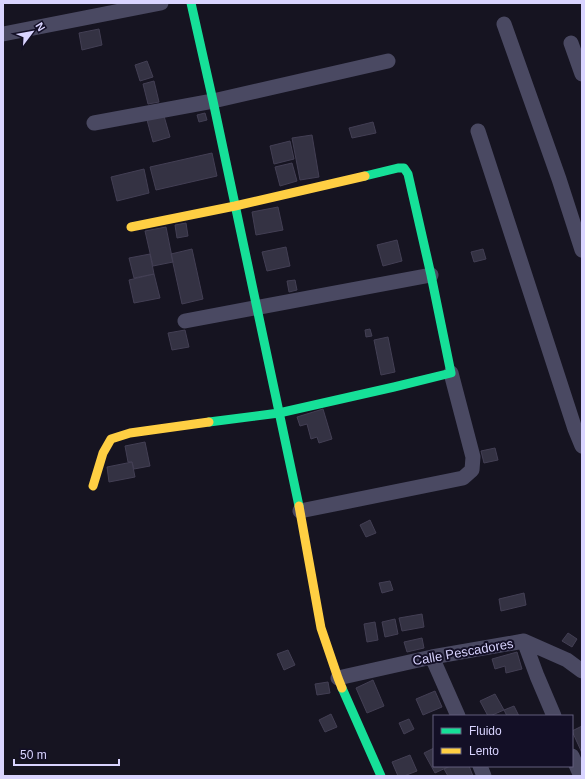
<svg xmlns="http://www.w3.org/2000/svg" width="585" height="779" font-family="Helvetica,sans-serif">
  <style>
    .building { fill: #343243; stroke: #433f54 }
    .lines { fill: none; stroke-linecap: round; stroke-linejoin: round }
    .street { stroke: #4a4962; stroke-width: 15 }
    .fast { stroke: #16e098; stroke-width: 9 }
    .slow { stroke: #ffcf43; stroke-width: 9 }
    .labels { text-anchor: middle; dominant-baseline: central; stroke-width: 4; stroke-linejoin: round; paint-order: stroke }
    .street-label { font-size: 13px; fill: #d9d4ff; stroke: #130f26 }
  </style>
  <rect width="100%" height="100%" fill="#161421"/>
  <path class="building" d="M99,29L102,45L82,50L79,33Z
    M147,61L153,77L140,81L135,65Z
    M154,81L159,102L148,104L143,84Z
    M205,113L207,120L199,122L197,115Z
    M164,116L170,137L153,142L147,120Z
    M373,122L376,133L352,138L349,128Z
    M312,135L319,177L300,180L292,138Z
    M290,141L294,159L274,164L270,146Z
    M212,153L217,176L156,190L150,167Z
    M292,163L297,181L280,186L275,167Z
    M144,169L149,193L117,201L111,177Z
    M278,207L283,230L256,235L252,212Z
    M186,223L188,236L177,238L175,225Z
    M166,227L173,262L153,266L145,231Z
    M397,240L402,261L383,266L377,245Z
    M286,247L290,266L267,271L262,252Z
    M192,249L203,299L182,304L171,254Z
    M483,249L486,259L474,262L471,252Z
    M150,254L154,274L134,278L129,258Z
    M154,274L160,298L134,303L129,280Z
    M295,280L297,290L289,292L287,281Z
    M370,329L372,336L366,337L365,330Z
    M185,330L189,347L172,350L168,333Z
    M388,337L395,372L381,375L374,340Z
    M323,409L332,439L319,443L317,437L311,439L307,424L300,426L297,417Z
    M145,442L150,466L134,469L132,462H128L125,446Z
    M495,448L498,460L484,463L481,451Z
    M132,462L135,477L109,482L107,467Z
    M370,520L376,533L366,537L360,525Z
    M390,581L393,590L382,593L379,583Z
    M524,593L526,605L501,611L499,599Z
    M422,614L424,627L402,631L399,618Z
    M395,619L398,634L385,637L382,622Z
    M375,622L378,640L367,642L364,624Z
    M568,633L577,639L572,647L562,641Z
    M422,638L424,648L407,652L404,642Z
    M288,650L295,665L284,670L277,654Z
    M517,652L522,669L506,673L505,666L495,669L492,659Z
    M373,680L384,706L367,713L356,688Z
    M328,682L330,693L317,695L315,684Z
    M435,691L442,707L423,715L416,699Z
    M495,694L504,710L490,716H488L480,701Z
    M514,706L519,716H507L504,710Z
    M331,714L337,727L325,732L319,720Z
    M409,719L414,729L404,734L399,723Z
    M582,726V753L572,731Z
    M434,748V766H450L435,773L424,753Z
    M410,755L417,771L404,776H398L392,762Z
    M450,766H469L473,776H448L444,769Z"/>
  <g class="lines">
    <path class="street" d="M504,24L559,179L582,250
      M3,34L161,3
      M571,43L582,74
      M94,123L213,101L388,61
      M478,131L575,429L582,446
      M185,321L431,275
      M300,511L463,478L472,470L473,457L451,373
      M524,641L537,676L554,716
      M432,657L458,716
      M338,678L432,657L524,641L567,660L582,671
      M572,756L581,776
      M480,766L484,776"/>
    <path class="fast" d="M191,3L213,101L299,506
      M209,422L279,413L394,387L451,373L431,275L408,174L404,168H398L365,176
      M342,688L381,776"/>
    <path class="slow" d="M131,227L235,206L365,176
      M93,486L103,453L111,439L130,433L209,422
      M299,506L321,628L338,678L342,688"/>
  </g>
  <g class="labels">
    <g class="street-label">
      <text transform="translate(463 652) rotate(-10)">Calle Pescadores</text>
    </g>
  </g>
  <rect width="585" height="779" fill="none" stroke="#d9d4ff" stroke-width="8"/>
  <rect x="433" y="715" width="140" height="52" fill="#130f26" stroke="#625e7d"/>
  <rect x="441" y="728" width="20" height="6" fill="#16e098" stroke="#625e7d"/>
  <text x="469" y="735" font-size="12" fill="#d9d4ff">Fluido</text>
  <rect x="441" y="748" width="20" height="6" fill="#ffcf43" stroke="#625e7d"/>
  <text x="469" y="755" font-size="12" fill="#d9d4ff">Lento</text>
  <g transform="translate(32 32) rotate(58)" stroke="#130f26" stroke-width="3" paint-order="stroke">
  <path d="M0-3L7 15L0 10L-7 15Z" fill="#d9d4ff"/>
  <text y="-6" font-size="11" font-weight="bold" text-anchor="middle" fill="#d9d4ff">N</text>
  </g>
  <path d="M14 759v6h105v-6" fill="none" stroke="#d9d4ff" stroke-width="2"/>
  <text x="20" y="759" font-size="12" fill="#d9d4ff" stroke="#130f26" stroke-width="3" paint-order="stroke">50 m</text>
</svg>
